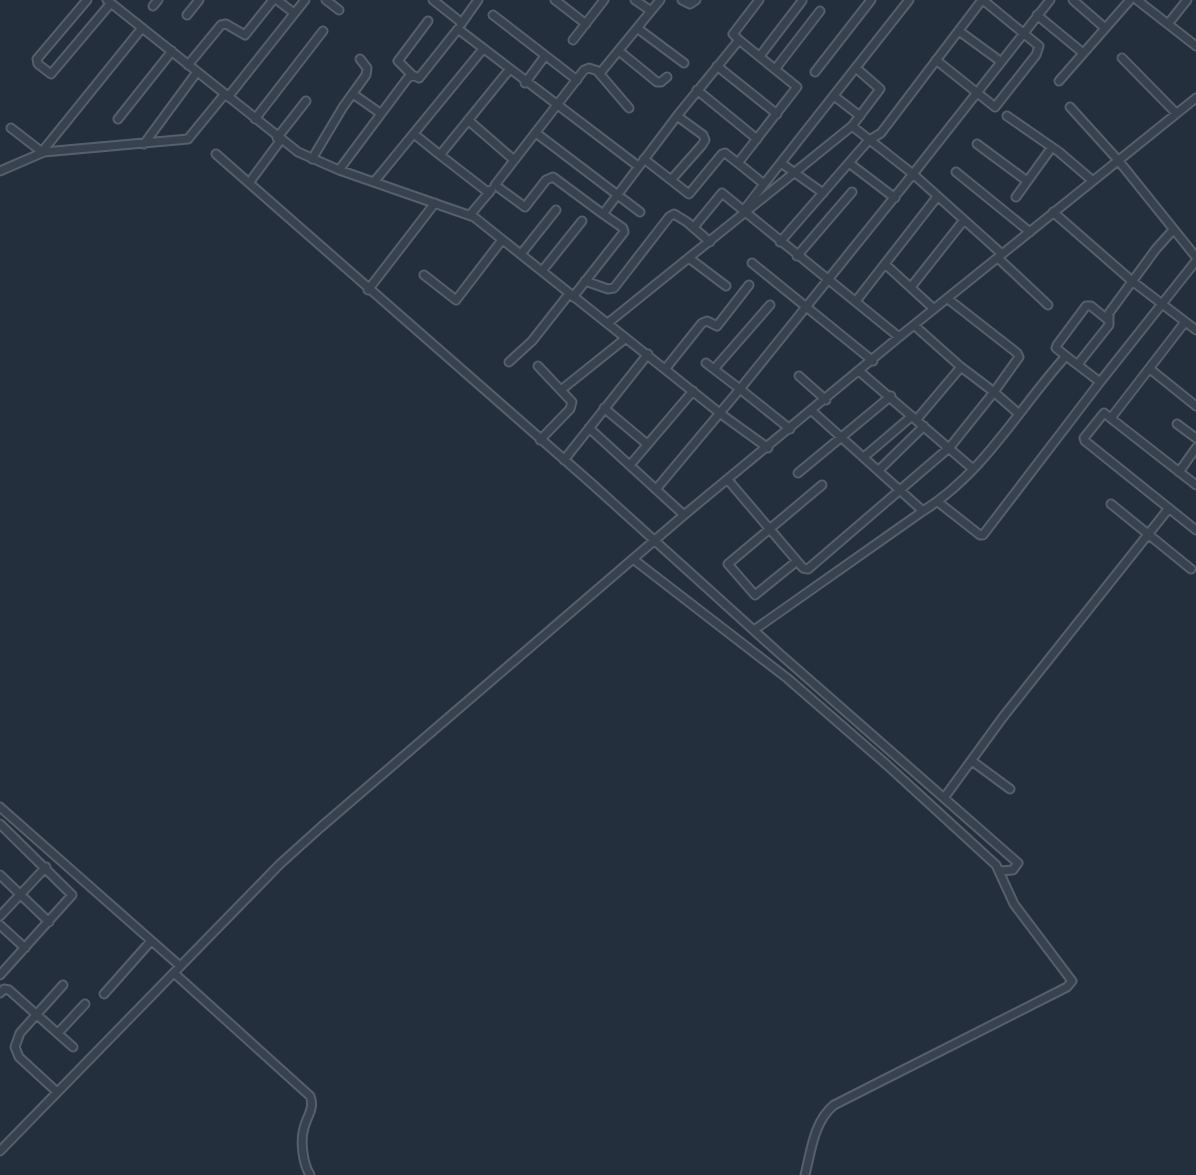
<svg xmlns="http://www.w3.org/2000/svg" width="1196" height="1175" font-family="'Asap Condensed',sans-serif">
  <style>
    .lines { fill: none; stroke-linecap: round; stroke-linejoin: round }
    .minor-casing { stroke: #565f6c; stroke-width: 11 }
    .minor { stroke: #38414e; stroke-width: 7 }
  </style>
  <rect width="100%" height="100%" fill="#242f3e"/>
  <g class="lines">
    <defs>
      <path id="minor" d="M87,0L37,59L38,64L51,74L111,3
        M107,0L298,152L339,170L474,217L721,414L768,448
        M277,0L294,13
        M326,0L339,10
        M433,0L462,23
        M555,0L586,24
        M635,0L651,11
        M682,0L690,4L696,0
        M1073,0L1105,28
        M1137,0L1196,46
        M153,6L158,0
        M187,15L199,0
        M493,15L577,80
        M1037,15L1083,53
        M461,24L478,0
        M1168,24L1187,0
        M637,28L684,63
        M959,31L1000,61
        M573,40L604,0
        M739,40L733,34L759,0
        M619,51L657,82H661L667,77
        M760,56L802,1
        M1122,58L1176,113
        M936,60L995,107L1036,55L1039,46L983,0
        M188,65L221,25L226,24L245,35L273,0
        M717,66L777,114
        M776,68L820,11
        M815,72L871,0
        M599,73L629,108
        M412,75L398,61L428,21
        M1059,81L1130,0
        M525,83L545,56
        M697,90L757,139
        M353,94L380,113
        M834,96L860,116
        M228,97L305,0
        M1070,107L1118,160L1196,257
        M1007,116L1059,152L1093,181
        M118,119L172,51
        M255,119L323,31
        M468,120L514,160
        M852,126L880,89L856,68
        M11,128L42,152
        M536,133L640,212
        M414,134L440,155L509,70
        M277,138L306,101
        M144,144L197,72
        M977,144L1027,181
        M41,153L142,28
        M216,154L591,483L780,654L1018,863L1013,870L1000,871
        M440,155L489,193
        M312,159L343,107L366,75L367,68L360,59
        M644,159L671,180L702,145L705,140L703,135L677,116
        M781,163L823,193
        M849,163L895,198
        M339,170L407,79L412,75L419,78L458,29L638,166
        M0,171L44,152L188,139L224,95
        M956,172L1030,232
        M671,180L689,194L722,154L725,153L738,163
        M374,182L483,49
        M249,183L280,141
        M764,184L909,0
        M1016,197L1052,147
        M1053,212L1132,281L1196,330
        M603,214L553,177L546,180L525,207L495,185L584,70L589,68L601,72L660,0
        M470,215L491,190
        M694,227L722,193L899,337
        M780,242L868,141L881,133L982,0
        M521,254L556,210
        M1002,254L913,174L1050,0
        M797,256L852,192
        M689,258L726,286
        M998,258L1048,305
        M752,263L873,361
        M885,264L934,309
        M542,271L582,221
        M424,275L456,300L502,240
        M585,281L608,289L614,288L669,217L674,214L687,222L710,242
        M911,287L964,220
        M368,290L435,203
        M573,297L624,232L623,228L603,214L677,116L739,40L797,87L738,163L764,184L744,210
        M948,299L1017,353L1019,357L994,392L1019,414
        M856,301L937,197
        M608,323L852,126L913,174L740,389L790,429
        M915,326L961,367
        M1066,356L1056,348L1057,345L1086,306H1091L1107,319
        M509,362L532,341L569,294
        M1078,364L1109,325V313L1156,249L1173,230
        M538,366L572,402L570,409L540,440
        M666,368L702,323L707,321L717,326L749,285
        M715,368L770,305
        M1150,369L1196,406
        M859,371L973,469
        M799,376L826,400
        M561,390L626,338
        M604,408L647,444
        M1111,418L1185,322
        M1177,424L1196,438
        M589,428L684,515
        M864,457L912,416
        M564,460L648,354
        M630,465L693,391
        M879,470L924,426
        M1179,472L1196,448
        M798,473L891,396
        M728,480L803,568L808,569L950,447L994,392L961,367L917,419
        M1196,485L1104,413L1084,438L1085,441L1196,530
        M657,488L740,389L706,363
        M938,502L980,535H983L1100,382
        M1111,504L1191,569
        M923,511C984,473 1019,408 1066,356L1100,382L1196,261
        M633,559L787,678L887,765L996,865L1014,904L1072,981L1067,987L834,1105C814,1121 811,1151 805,1175
        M797,561L755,595L728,564L822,485
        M754,630L923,511L812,411
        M972,761L1010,789
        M944,798L1003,717L1169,508
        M0,807L180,966
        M0,824L72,895L0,975
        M0,875L49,922
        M0,916L46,867
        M0,925L25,948
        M174,973L310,1096C315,1108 307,1116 304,1128C300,1141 303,1164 310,1175
        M0,993L4,989L9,990L73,1047
        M104,994L151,941
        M58,1033L85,1004
        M57,1092L19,1057L15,1047L20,1033L63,985
        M0,1151L280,864L321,827L684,515L899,337L1196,98"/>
    </defs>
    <use href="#minor" class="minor-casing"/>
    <use href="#minor" class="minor"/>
  </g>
</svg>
